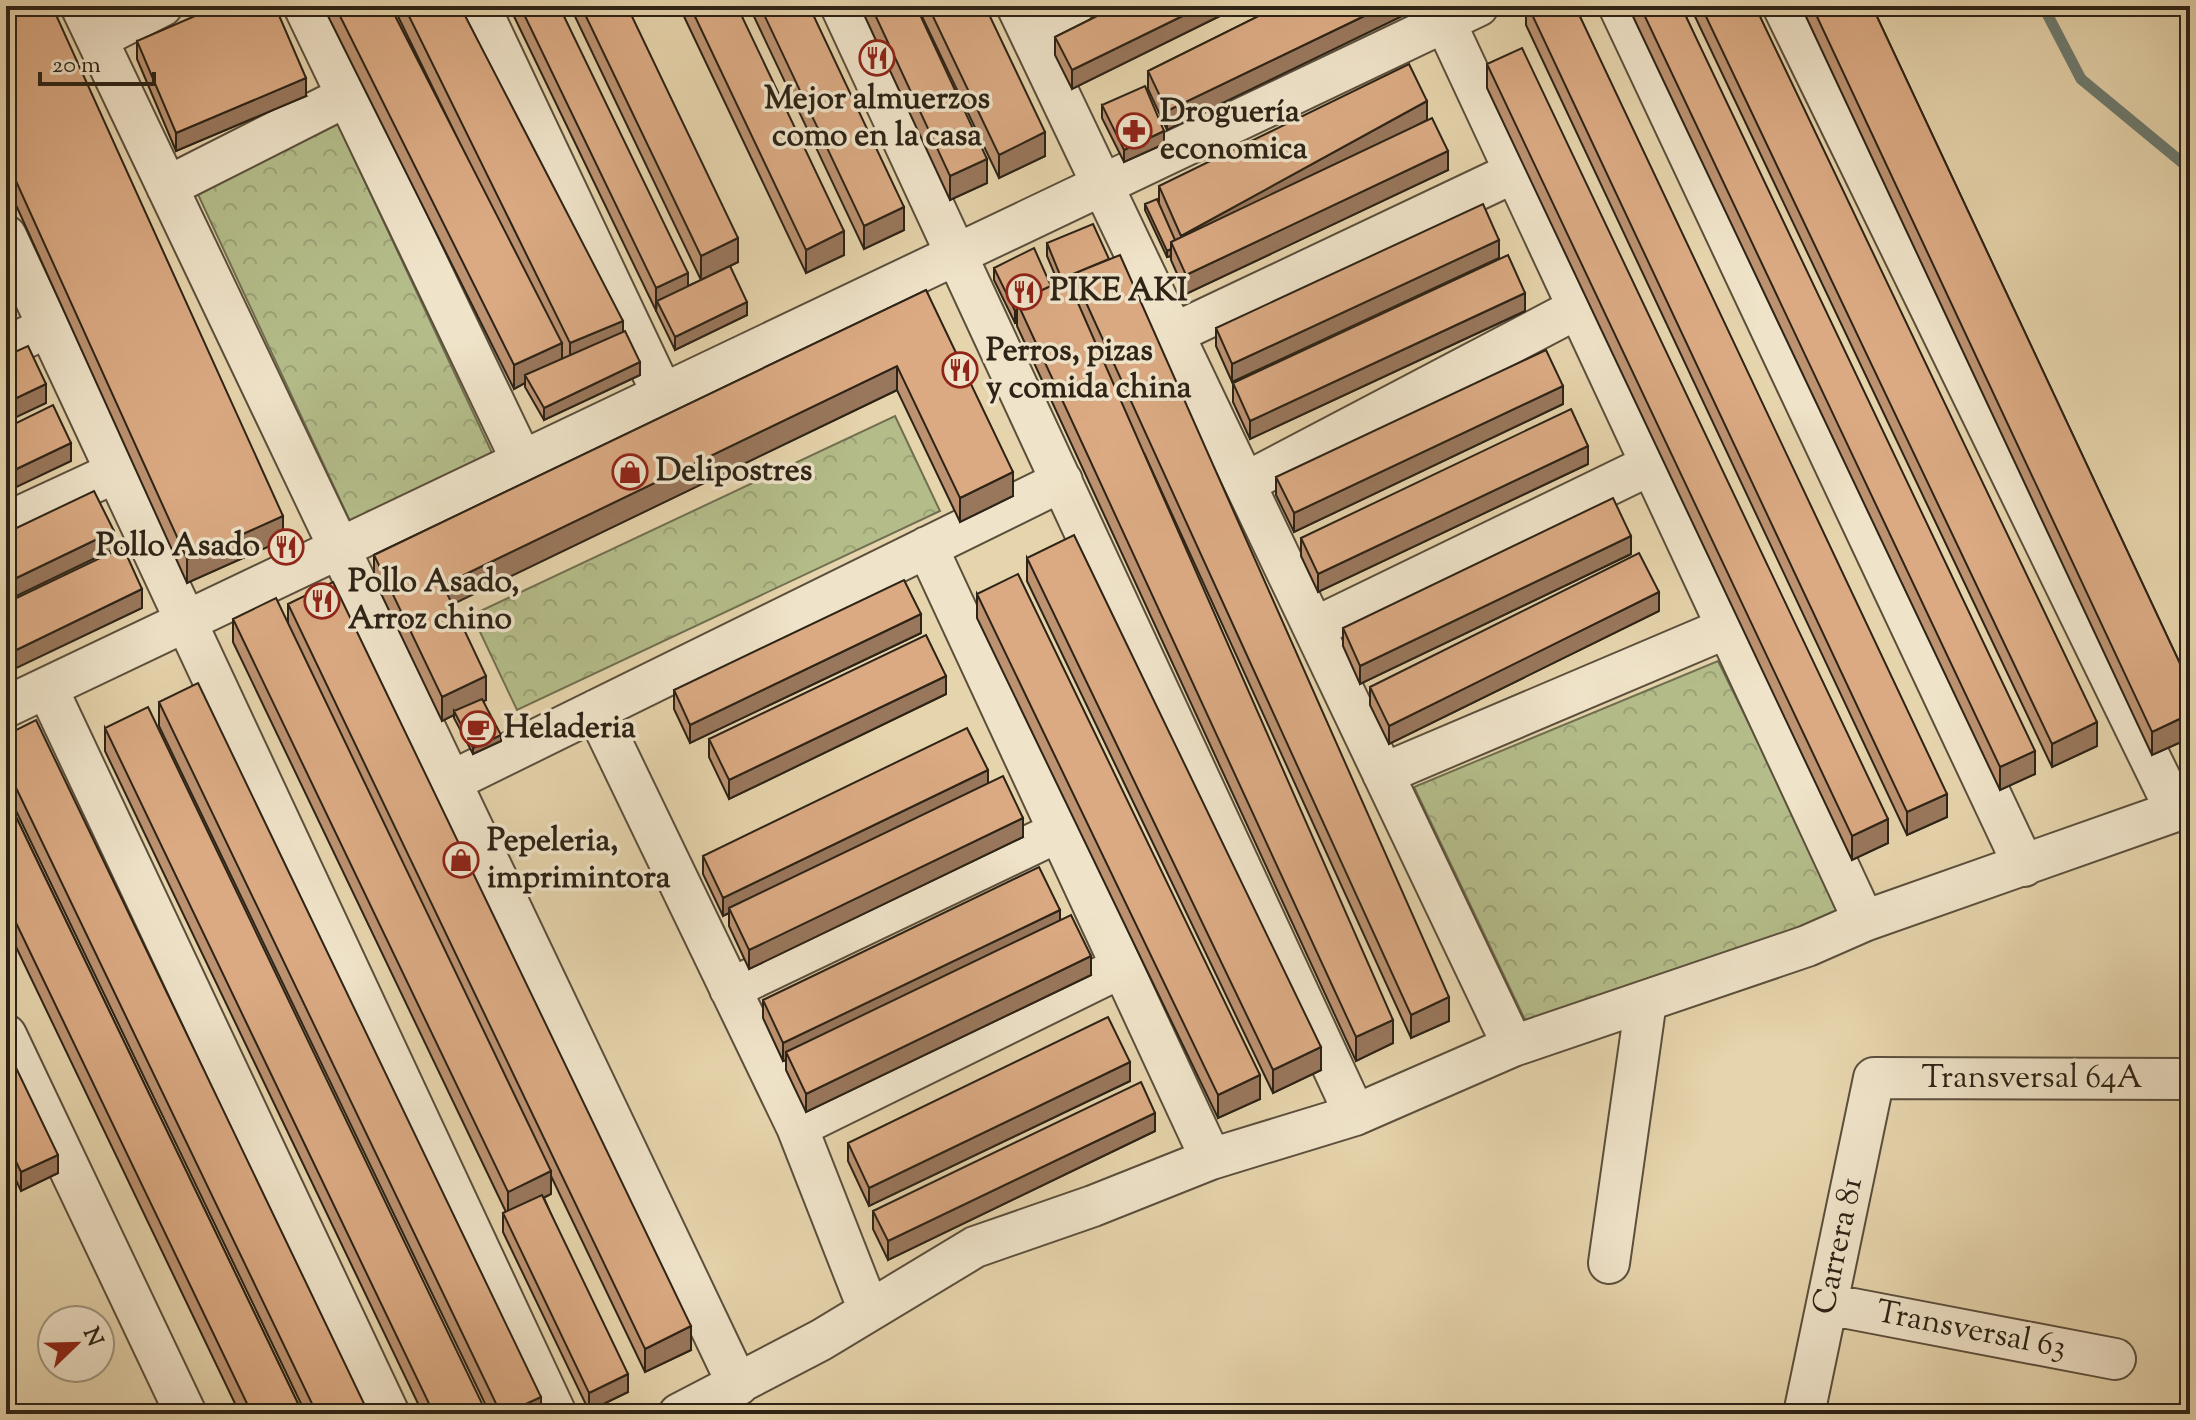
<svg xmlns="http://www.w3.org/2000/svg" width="2196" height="1420" font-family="'Sorts Mill Goudy',serif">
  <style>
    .park { fill: url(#park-crowns); stroke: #707050; stroke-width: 2 }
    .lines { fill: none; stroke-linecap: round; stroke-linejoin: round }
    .stream { stroke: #6d7c72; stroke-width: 11 }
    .minor-casing { stroke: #5b4f3c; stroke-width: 44 }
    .minor { stroke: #efe3c9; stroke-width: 40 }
    .wall { fill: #bc9271; stroke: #2d2316; stroke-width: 2 }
    .shaded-wall { fill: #99775c; stroke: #2d2316; stroke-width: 2 }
    .building { fill: #dbaa83; stroke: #2d2316; stroke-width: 2 }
    .labels { text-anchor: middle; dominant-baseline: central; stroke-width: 7; stroke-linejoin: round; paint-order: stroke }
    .poi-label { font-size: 32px; font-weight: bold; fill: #2d2316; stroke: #efe3c9; text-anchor: start }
    .street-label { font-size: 32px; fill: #2d2316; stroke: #efe3c9 }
  </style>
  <defs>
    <pattern id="park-crowns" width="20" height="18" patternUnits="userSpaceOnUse" patternTransform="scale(2)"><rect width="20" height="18" fill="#b4bd8a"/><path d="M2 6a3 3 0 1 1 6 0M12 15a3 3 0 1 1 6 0" fill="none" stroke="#9ba276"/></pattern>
  </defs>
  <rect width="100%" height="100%" fill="#e6d4ac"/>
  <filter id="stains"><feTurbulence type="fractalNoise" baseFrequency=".0025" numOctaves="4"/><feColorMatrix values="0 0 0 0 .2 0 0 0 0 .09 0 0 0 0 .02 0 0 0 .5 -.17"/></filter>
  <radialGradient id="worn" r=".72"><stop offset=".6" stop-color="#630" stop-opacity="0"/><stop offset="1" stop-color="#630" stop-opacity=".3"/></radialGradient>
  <path class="park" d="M337,122L493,455L350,521L195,188Z
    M895,416L940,511L517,710L472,615Z
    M1718,661L1844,916L1528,1026L1414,787Z"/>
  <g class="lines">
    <path class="stream" d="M2043,6L2081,79L2190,169
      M2182,1414L2190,1371"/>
    <defs>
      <path id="minor" d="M81,6L738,1385
        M304,6L522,461
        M479,6L663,395
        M841,6L1355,1115
        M1017,6L1513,1046
        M1619,6L2024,866
        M1783,6L2176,811
        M1445,22L1864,921
        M1028,29L1074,6
        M97,39L162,6
        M167,187L347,96
        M6,236L556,1414
        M1173,334L1515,172
        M6,347L48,327
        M1245,483L1578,308
        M6,523L114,473
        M927,547L1211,1159
        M1314,628L1652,464
        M47,688L389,1414
        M6,707L1478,6
        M596,710L797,1127L868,1308
        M1383,774L1729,627
        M450,782L1062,481
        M730,989L1060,831
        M6,1035L186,1414
        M797,1127L1122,967
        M1609,1263L1646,1001
        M1827,1304L2115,1359
        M679,1414L821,1340L975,1247L1093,1206L1211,1159L1355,1115L1513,1046L1807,946L1864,921L2190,806
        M1804,1414L1874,1078L2190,1079"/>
    </defs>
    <use href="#minor" class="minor-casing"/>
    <use href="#minor" class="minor"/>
  </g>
  <path class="wall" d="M6,6L283,540L187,583L6,183Z
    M323,6H390L466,156L393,6H460L623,332L640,375L544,420L525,387V383L514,389Z
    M509,6H559L688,286L701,280L570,6H627L738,262L730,266L747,315L675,350Z
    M679,6H737L844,255L806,273Z
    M749,6H809L904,230L864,249Z
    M860,6H916L987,183L950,200Z
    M917,6H985L1045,156L999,178Z
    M1117,6H1240L1072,89L1055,55V37Z
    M1279,6L1167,130L1148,89V71Z
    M1526,6H1575L1947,817L1907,835L1526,25Z
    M1628,6H1681L2035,774L2000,790Z
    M1690,6H1755L2097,746L2052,767Z
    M1801,6H1872L2190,685V738L2152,755Z
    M137,41L306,96L176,151L137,59Z
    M1487,64L1888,843L1852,860L1487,88Z
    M1102,105L1164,144L1124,162L1102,118Z
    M1427,120L1413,128L1448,170L1186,294L1171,260V256L1167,257L1145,210V204L1159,203V186Z
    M1047,243L1109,259L1449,1021L1411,1038L1144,453L1393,1043L1356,1061L1017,326V322L1015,323L994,280V268L1051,286L1058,282L1047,256Z
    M1499,258L1232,382L1216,346V328Z
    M926,290L1013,496L960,522L897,390L452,604L486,700L483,701L501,741L473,754L454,718V715L442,721L374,579V555Z
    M1525,311L1250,439L1233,402V383Z
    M1563,404L1294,532L1276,495V477Z
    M1588,464L1318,592L1301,556V538Z
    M1631,554L1360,684L1343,646V628Z
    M1027,558L1321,1070L1273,1093L1027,581Z
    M977,594L1260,1099L1218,1118L977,618Z
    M288,604L691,1350L645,1372L551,1176V1194L544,1198L628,1392L589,1411L503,1232V1213L506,1212L233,642V619L288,622Z
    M1659,611L1389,744L1370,705V687Z
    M921,633L690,743L674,709V690Z
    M946,694L729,799L709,757V739Z
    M159,702L541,1414H490L159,726Z
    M105,728L487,1414H423L105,751Z
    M6,735L369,1414H306L6,790Z
    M988,784L1023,837L749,969L729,926V913L723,916L703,874V856Z
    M6,796L303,1414H240L6,926Z
    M1060,921L1091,975L806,1112L786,1070V1060L783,1061L763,1018V1000Z
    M6,1047L58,1173L21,1191L6,1159Z
    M1130,1081L869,1206L848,1161V1143Z
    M1155,1131L888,1260L873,1229V1211Z"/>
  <path class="shaded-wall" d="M1203,6H1240L1072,89V70Z
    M1385,6H1423L1167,130V111Z
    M306,78V96L176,151V133Z
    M1427,101V120L1181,254V236Z
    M1164,131V144L1124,162V150Z
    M1045,132V156L999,178V155Z
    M1448,151V170L1186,294V275Z
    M987,159V183L950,200V176Z
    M904,207V230L864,249V226Z
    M844,231V255L806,273V250Z
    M738,238V262L701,280V256Z
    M1499,240V258L1232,382V364Z
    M1171,249V256L1167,257V251Z
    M688,273V296L657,301L656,312V288Z
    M1525,293V311L1250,439V421Z
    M747,302V315L675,350V337Z
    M1017,310V322L1015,323V311Z
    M623,321V345L570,367V343Z
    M562,343V367L525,375V383L514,389V365Z
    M640,362V375L544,420V408Z
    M897,366V390L443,609V585Z
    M46,384V403L6,422V403Z
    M1563,386V404L1294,532V513Z
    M71,443V461L6,492V474Z
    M1588,446V464L1318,592V574Z
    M1013,472V496L960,522V498Z
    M283,516V540L187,583V559Z
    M114,531V549L6,601V583Z
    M1631,536V554L1360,684V666Z
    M142,589V608L6,673V655Z
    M1659,592V611L1389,744V726Z
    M921,614V633L690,743V725Z
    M486,676V700L456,714L454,711V715L442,721V697Z
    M946,676V694L729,799V780Z
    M2190,714V738L2152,755V732Z
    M2097,722V746L2052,767V744Z
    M501,735V741L473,754V748Z
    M2035,751V774L2000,790V767Z
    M988,770V789L729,908V913L723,916V898Z
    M1947,794V817L1907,835V812Z
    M1023,818V837L749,969V950Z
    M1888,819V843L1852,860V836Z
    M1060,910V928L786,1052V1060L783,1061V1043Z
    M1091,956V975L806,1112V1094Z
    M1449,997V1021L1411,1038V1015Z
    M1393,1020V1043L1356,1061V1037Z
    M1321,1047V1070L1273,1093V1070Z
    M1130,1062V1081L869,1206V1188Z
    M1260,1075V1099L1218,1118V1095Z
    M1155,1113V1131L888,1260V1241Z
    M58,1155V1173L21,1191V1172Z
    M551,1171V1194L508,1215V1192Z
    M691,1326V1350L645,1372V1349Z
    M628,1374V1392L589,1411V1393Z
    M541,1397V1414H504Z"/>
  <path class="building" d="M6,6H52L283,516L187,559L6,159Z
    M218,6H275L306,78L176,133L137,41Z
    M335,6H390L562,343L514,365Z
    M404,6H460L623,321L570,343Z
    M520,6H559L688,273L656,288Z
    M581,6H627L738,238L701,256Z
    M690,6H737L844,231L806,250Z
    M760,6H809L904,207L864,226Z
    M871,6H916L987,159L950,176Z
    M928,6H985L1045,132L999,155Z
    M1117,6H1203L1072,70L1055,37Z
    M1279,6H1385L1167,111L1148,71Z
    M1528,6H1575L1947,794L1907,812Z
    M1640,6H1681L2035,751L2000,767Z
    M1701,6H1755L2097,722L2052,744Z
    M1812,6H1872L2190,685V714L2152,732Z
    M1522,48L1888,819L1852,836L1487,64Z
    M1409,64L1427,101L1181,236L1159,186Z
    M1145,86L1164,131L1124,150L1102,105Z
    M1432,118L1448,151L1186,275L1171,242Z
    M1157,199L1175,240L1171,242V249L1167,251L1145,204Z
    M1483,204L1499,240L1232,364L1216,328Z
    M1093,224L1109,259L1073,274V283L1070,284L1067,278L1062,280L1047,243Z
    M1034,248L1051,286L1017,302V310L1015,311L994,268Z
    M1120,255L1449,997L1411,1015L1073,274Z
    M1508,255L1525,293L1250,421L1233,383Z
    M730,266L747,302L675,337L657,301Z
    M1067,278L1393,1020L1356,1037L1017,302Z
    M926,290L1013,472L960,498L897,366L443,585L486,676L442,697L374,555Z
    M625,331L640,362L544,408L525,375Z
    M28,346L46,384L6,403V356Z
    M1546,350L1563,386L1294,513L1276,477Z
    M53,405L71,443L6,474V428Z
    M1571,409L1588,446L1318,574L1301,538Z
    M94,491L114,531L6,583V533Z
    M1613,498L1631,536L1360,666L1343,628Z
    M1074,535L1321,1047L1273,1070L1027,558Z
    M123,547L142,589L6,655V603Z
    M1639,553L1659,592L1389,726L1370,687Z
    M1018,574L1260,1075L1218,1095L977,594Z
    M904,580L921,614L690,725L674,690Z
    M333,582L691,1326L645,1349L288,604Z
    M276,598L551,1171L508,1192L233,619Z
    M926,635L946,676L729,780L709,739Z
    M198,683L541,1397L504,1414H501L159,702Z
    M482,699L501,735L473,748L454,711Z
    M148,707L487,1414H434L105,728Z
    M36,720L369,1414H317L6,767V735Z
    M967,728L988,770L723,898L703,856Z
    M1003,776L1023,818L749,950L729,908Z
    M6,796L303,1414H252L6,902Z
    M1039,867L1060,910L783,1043L763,1000Z
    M1071,915L1091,956L806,1094L786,1052Z
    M1108,1017L1130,1062L869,1188L848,1143Z
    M6,1047L58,1155L21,1172L6,1141Z
    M1141,1082L1155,1113L888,1241L873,1211Z
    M542,1195L628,1374L589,1393L503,1213Z"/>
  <defs>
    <symbol id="restaurant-ring" viewBox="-11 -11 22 22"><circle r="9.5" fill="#efe3c9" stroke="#8f2418" stroke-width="1.5"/><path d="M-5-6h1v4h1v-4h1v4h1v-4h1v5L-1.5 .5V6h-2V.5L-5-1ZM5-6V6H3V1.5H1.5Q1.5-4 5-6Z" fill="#8f2418"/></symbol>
    <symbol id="pharmacy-ring" viewBox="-11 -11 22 22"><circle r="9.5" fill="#efe3c9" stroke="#8f2418" stroke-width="1.5"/><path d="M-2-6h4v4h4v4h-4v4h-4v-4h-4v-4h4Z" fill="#8f2418"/></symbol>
    <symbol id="shop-ring" viewBox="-11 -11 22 22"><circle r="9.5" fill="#efe3c9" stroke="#8f2418" stroke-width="1.5"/><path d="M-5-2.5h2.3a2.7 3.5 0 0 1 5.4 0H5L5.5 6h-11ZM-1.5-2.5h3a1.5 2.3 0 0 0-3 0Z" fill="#8f2418"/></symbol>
    <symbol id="cafe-ring" viewBox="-11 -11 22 22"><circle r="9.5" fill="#efe3c9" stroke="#8f2418" stroke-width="1.5"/><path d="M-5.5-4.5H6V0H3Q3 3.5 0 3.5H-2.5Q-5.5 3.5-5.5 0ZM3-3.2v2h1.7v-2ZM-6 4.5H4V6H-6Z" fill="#8f2418"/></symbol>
  </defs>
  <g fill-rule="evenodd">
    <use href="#restaurant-ring" x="857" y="38" width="40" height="40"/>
    <use href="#pharmacy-ring" x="1114" y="111" width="40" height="40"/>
    <use href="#restaurant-ring" x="1004" y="272" width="40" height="40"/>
    <use href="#restaurant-ring" x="940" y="350" width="40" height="40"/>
    <use href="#shop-ring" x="610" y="452" width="40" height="40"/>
    <use href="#restaurant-ring" x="266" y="527" width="40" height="40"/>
    <use href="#restaurant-ring" x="302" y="581" width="40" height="40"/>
    <use href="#cafe-ring" x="458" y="709" width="40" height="40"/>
    <use href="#shop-ring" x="441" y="840" width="40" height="40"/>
  </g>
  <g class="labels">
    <g class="poi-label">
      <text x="877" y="100" text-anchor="middle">Mejor almuerzos<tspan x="877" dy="37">como en la casa</tspan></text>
      <text x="1160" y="113">Droguería<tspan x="1160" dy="37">economica</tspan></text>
      <text x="1050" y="292">PIKE AKI</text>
      <text x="986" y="352">Perros, pizas<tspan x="986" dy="37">y comida china</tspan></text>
      <text x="656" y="472">Delipostres</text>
      <text x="260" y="547" text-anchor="end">Pollo Asado</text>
      <text x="348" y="583">Pollo Asado,<tspan x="348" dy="37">Arroz chino</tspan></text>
      <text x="504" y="729">Heladeria</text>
      <text x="487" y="842">Pepeleria,<tspan x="487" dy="37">imprimintora</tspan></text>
    </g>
    <g class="street-label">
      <text x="2032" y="1079">Transversal 64A</text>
      <text transform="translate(1839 1246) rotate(-78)">Carrera 81</text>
      <text transform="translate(1971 1331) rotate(11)">Transversal 63</text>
    </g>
  </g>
  <rect width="2196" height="1420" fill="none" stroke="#e6d4ac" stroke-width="32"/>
  <rect x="8" y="8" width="2180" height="1404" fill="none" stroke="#2d2316" stroke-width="4"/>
  <rect x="16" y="16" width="2164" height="1388" fill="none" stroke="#2d2316" stroke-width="2"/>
  <g transform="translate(76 1344) rotate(67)"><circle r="38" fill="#efe3c9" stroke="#a19681" stroke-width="2"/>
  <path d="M0-6L14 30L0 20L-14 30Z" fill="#8f2418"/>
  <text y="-12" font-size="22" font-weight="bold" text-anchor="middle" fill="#2d2316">N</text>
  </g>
  <path d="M40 72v12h114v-12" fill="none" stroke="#2d2316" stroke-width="4"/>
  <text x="52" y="72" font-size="24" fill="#2d2316" stroke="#efe3c9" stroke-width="6" paint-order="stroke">20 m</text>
  <rect width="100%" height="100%" filter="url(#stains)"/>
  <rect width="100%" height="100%" fill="url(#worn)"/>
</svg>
